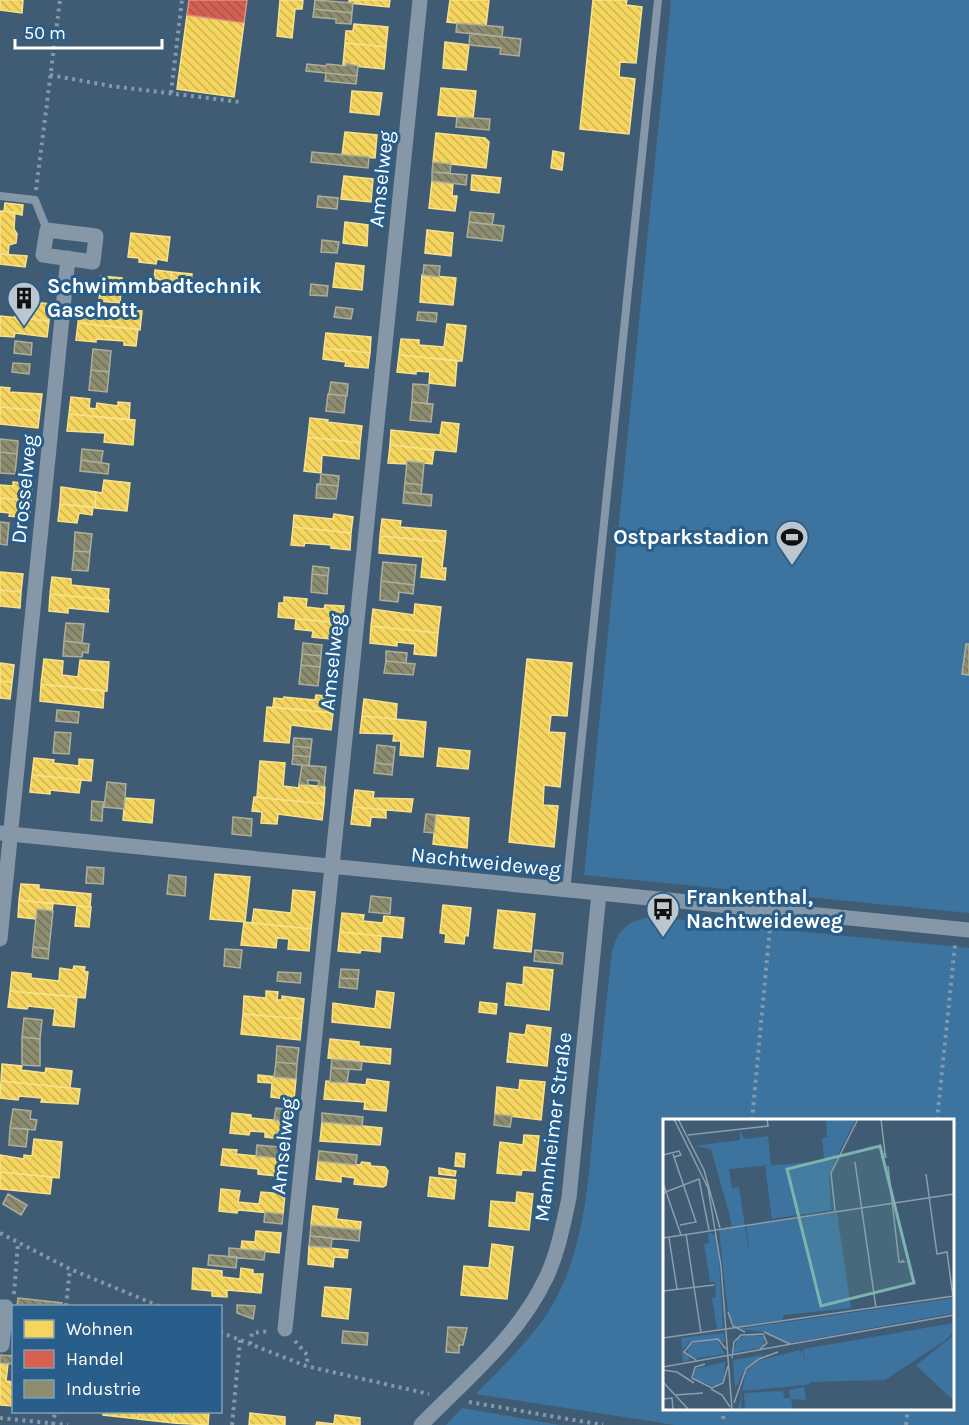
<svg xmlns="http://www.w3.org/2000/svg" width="969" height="1425" font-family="Karla,sans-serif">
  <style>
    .green { fill: #3d749f; fill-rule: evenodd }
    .homes { fill: url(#homes-back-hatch); stroke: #f9e28d; stroke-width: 1.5 }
    .shops { fill: url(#shops-back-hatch); stroke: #e29082; stroke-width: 1.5 }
    .industry { fill: url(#industry-back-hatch); stroke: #aeae9a; stroke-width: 1.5 }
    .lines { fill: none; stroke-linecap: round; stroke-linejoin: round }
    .path { stroke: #8698a8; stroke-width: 4; stroke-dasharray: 3 4.5; stroke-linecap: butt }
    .service { stroke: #8698a8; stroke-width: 8 }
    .minor { stroke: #8698a8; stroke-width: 15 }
    .labels { text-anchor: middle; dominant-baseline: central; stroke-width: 6; stroke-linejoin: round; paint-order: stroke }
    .street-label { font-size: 21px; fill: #fff; stroke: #295e8a }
    .poi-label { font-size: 21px; font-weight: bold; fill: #fff; stroke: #295e8a; text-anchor: start }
    .inset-road { fill: none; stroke: #8c9dac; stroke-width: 1.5 }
    .view { fill: #7bb4af; fill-opacity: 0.15; stroke: #7bb4af; stroke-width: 3 }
    .inset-edge { fill: none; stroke: #fff; stroke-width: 3 }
  </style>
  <defs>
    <pattern id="homes-back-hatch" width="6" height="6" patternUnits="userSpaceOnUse" patternTransform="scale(1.5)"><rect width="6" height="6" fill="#f6d55c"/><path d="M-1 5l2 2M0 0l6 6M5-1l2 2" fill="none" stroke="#ccb358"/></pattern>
    <pattern id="shops-back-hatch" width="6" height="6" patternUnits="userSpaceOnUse" patternTransform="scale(1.5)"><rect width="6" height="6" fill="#d6604d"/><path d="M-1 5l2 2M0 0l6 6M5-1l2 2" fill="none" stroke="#a6594d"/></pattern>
    <pattern id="industry-back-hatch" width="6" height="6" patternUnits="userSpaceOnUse" patternTransform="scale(1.5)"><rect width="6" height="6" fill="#8c8c6e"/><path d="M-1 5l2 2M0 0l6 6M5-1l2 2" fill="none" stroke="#727260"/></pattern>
  </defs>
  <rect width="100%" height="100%" fill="#3f5c74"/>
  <path class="green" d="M671,0H969V913L584,875Z
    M654,917L969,948V1425H675L476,1394C503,1366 533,1338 553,1304C585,1247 588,1183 594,1119C600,1063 606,1007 612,951C619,928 629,919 654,917ZM664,1120H952V1408H664Z
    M462,1408L560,1425H446Z"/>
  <path class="homes" d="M0,0H23L22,13L0,10Z
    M280,0H303L302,9H295L292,38L277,36Z
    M349,0H390L389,7L349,3Z
    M450,0H489L486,26L447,22Z
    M593,0H627L626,5L642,7L636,63L620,62L619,77L635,79L629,134L580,129Z
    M187,15L244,23L234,97L177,89Z
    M354,24L388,27L386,47L345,43L346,31H353Z
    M445,42L469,45L466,70L443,68Z
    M345,43L386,47L384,69L354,66V64L346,63V66L343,65Z
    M441,88L476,91L473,118L438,115Z
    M352,91L382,93L379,115L350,112Z
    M345,132L377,135L375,158L342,155Z
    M436,133L485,138L489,142L486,168L433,162Z
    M553,151L564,153L562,170L551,168Z
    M472,175L501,178L499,193L471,190Z
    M344,176L373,179L371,202L341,199Z
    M432,181L453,183L452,196H457L455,211L429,208Z
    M5,203L23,205L22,215L4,211Z
    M0,211L15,212L14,229L17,234L16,243L9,245L8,255L0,254Z
    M345,222L368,225L367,246L343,243Z
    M427,230L453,233L451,256L425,253Z
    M131,233L170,237L167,261L157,259L156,264L139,262V258L128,257Z
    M0,254L27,256L25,267L0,264Z
    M336,263L364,266L362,290L333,287Z
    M155,270L172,272L171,281L154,279Z
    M172,272L192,274L191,283L171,281Z
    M422,275L456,278L453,305L420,302Z
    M101,276L122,278L120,303L99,301Z
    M32,302L51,304L49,321L15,317L16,310L30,312Z
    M80,306L142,311L140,330L78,323Z
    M0,316L49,321L47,337L15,333L14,337L0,336Z
    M78,323L138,329L136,346L124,345V341L96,339V342L76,340Z
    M447,324L466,326L462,361L399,355L401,339L419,340V345L444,347Z
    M326,333L371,337L370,353L324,348Z
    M324,348L370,353L368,368L345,366L346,362L323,359Z
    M399,355L457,361L455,386L429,383L430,372L416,371V374L397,372Z
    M0,387L10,388L9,392L42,394L40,411L0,407Z
    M71,397L90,399L89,408L96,409L97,403L118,406V402L130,403L129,420L69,414Z
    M0,407L40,411L38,428L0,424Z
    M69,414L135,420L133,445L104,442L105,433L67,431Z
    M310,418L328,420L327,422L362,426L360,443L308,437Z
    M442,422L459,424L456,452L390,445L391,430L440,435Z
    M308,437L360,443L359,459L322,455L321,473L304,471Z
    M390,445L434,450L432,464L407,461L406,464L388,463Z
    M104,480L130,483L127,511L95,508L96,492L102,493Z
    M13,482L32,484L31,501L0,498V485L13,486Z
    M61,487L96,492L95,508L60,504Z
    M0,498L31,501L29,518L9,516L10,513L0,512Z
    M60,504L93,507L92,515L79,513L77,523L58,521Z
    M334,514L353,517L351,533L293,527L294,515L333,519Z
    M382,519L401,521L400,527L446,531L445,542L380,536Z
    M293,527L351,533L350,550L331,548V545L305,543L304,546L291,545Z
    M380,536L445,542L442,568H446L445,580L421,577L423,557L379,553Z
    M0,572L23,574L21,592L0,590Z
    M52,577L71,579V585L109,589L108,600L50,594Z
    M0,590L21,592L20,608L0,606Z
    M50,594L109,600L108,612L68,608V613L49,611Z
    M284,597L307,599L306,607L324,609L325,605L344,606L342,623L278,617L279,603H284Z
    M415,604L441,607L438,633L371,626L373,609L414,615Z
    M296,619L342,623L341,640L312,637L313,631L295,629Z
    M371,626L438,633L436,656L414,654L415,644L397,642V646L370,643Z
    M44,659L63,661L62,675L78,677L80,660L109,662L107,691L41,684Z
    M527,659L572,663L567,716L551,715L549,732L565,733L560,787L544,785L543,805L558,806L554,847L509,842Z
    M0,663L14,665L12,682L0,681Z
    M0,681L12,682L10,699L0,698Z
    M41,684L104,691L103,708L40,701Z
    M316,695L335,697L333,713L273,707L274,698L283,699L284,697L315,700Z
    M364,699L397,704L396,719L362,716Z
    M267,707L333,713L331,730L291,725L289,743L264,741Z
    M362,716L426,722L423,757L400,755L401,741H393L394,734L360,733Z
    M439,748L470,751L468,769L437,766Z
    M34,758L54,760L53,763L79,766V759L93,760L91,781L32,775Z
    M260,761L285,763L283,786L299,788V784L325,787L324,804L257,797Z
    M32,775L81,780L79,793L50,790V794L30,792Z
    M355,790L374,792L373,798L413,799L411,812L353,807Z
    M254,797L324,804L322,820L278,814L277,824L261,823L262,812L252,811Z
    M125,798L154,800L152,823L123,820Z
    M353,807L386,810V818L371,817L370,826L351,824Z
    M436,815L469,818L467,848L433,844Z
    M215,874L250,877L245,922L210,919Z
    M21,884L39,885V889L91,894L90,907L19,900Z
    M293,890L315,892L311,929L252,923L254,909L291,913Z
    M19,900L53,904L52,911L37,909L36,919L18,917Z
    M443,905L471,908L468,936L465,935L464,944L445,942L446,934L440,933Z
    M77,906L91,907L89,927L75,926Z
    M498,910L535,914L531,952L494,948Z
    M342,913L364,915L363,921L383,923L384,916L404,918L402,938L340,932Z
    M244,922L311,929L309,951L288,949L289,939L277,938L276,948L241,945Z
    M340,932L381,936L380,952L361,950L360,953L338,951Z
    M74,966L85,967L84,971L88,972L85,998L10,991L12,972L31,974V978L59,981L60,968L73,970Z
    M524,967L553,970L549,1010L505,1005L507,983L523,985Z
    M10,991L77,997L74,1027L53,1025L55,1009L28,1006L27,1009L8,1007Z
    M266,991L278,992L277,1000H282V996L304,999L302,1019L243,1014L244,996L266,998Z
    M377,991L394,993L390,1028L332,1022L333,1003L375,1009Z
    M480,1002L497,1004L496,1014L479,1012Z
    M243,1014L302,1019L300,1040L241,1034Z
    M527,1025L551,1028L547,1066L507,1062L510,1033L525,1035Z
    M330,1039L359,1042V1046L391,1049L390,1064L328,1058Z
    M2,1064L22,1066L21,1070L45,1073L46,1068L72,1071L70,1088L1,1081Z
    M258,1075L296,1079L294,1100L271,1097L272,1083L258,1082Z
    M367,1079L389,1082L386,1111L364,1109L365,1102L324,1099L326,1081L366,1085Z
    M520,1080L545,1082L541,1120L495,1114L497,1087L519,1090Z
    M1,1081L80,1089L78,1104L41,1102L42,1098L19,1096L18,1100L0,1098Z
    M232,1113L251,1115V1118L292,1122L290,1140L265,1137V1132L250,1131L249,1135L230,1133Z
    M322,1122L382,1128L380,1145L320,1141Z
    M524,1135L539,1136L535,1171L522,1170L521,1175L497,1173L500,1142L523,1145Z
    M34,1139L62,1142L59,1178L0,1172V1155L24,1159V1155L32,1156Z
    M223,1149L237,1150L236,1154L288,1159L286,1177L258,1174V1169L221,1165Z
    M456,1153L465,1154L464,1167L455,1166Z
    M318,1161L360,1165L362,1162L370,1163L371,1166L385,1167L388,1171L386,1185L383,1187L354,1184L355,1178L341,1176V1182L316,1179Z
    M439,1168L456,1171L455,1176L439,1174Z
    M0,1172L52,1177L50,1194L0,1189Z
    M430,1177L456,1180L454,1199L428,1196Z
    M221,1189L240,1191L238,1202L259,1204L261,1192L285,1194L283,1214L238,1210L237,1213L219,1211Z
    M517,1192L533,1194L529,1230L489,1226L491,1201L516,1203Z
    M313,1206L338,1209L336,1219L361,1222L360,1230L311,1225Z
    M256,1231L281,1233L279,1253L241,1249L242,1241L255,1242Z
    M492,1244L513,1247L507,1299L461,1295L464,1266L489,1268Z
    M309,1246L348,1250L347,1258L334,1257L333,1267L308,1264Z
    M193,1268L222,1271V1277L240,1279L241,1268L253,1270V1274H263L261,1293L227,1290V1297L212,1296V1291L192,1289Z
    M325,1287L351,1289L348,1319L322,1316Z
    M0,1363L8,1364L6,1381L14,1382V1406L0,1405Z
    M103,1412H139L138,1419L103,1415Z
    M139,1412H174L173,1423L138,1419Z
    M174,1412H209L208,1425L173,1423Z
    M250,1413L285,1417V1425H249Z
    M335,1415L360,1418V1425H316L317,1422L334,1424Z"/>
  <path class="shops" d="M189,0H247L244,23L187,15Z"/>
  <path class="industry" d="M315,0L353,3L352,13L314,9Z
    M314,9L352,13L351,24L336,23V19L313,17Z
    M457,23L503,27L502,37L456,32Z
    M470,33L521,39L519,56L500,54L501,48L469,45Z
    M346,63L358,66L357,76L306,71L307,64L326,66L327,64L346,66Z
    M326,73L357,76L356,84L325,81Z
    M457,117L490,119L489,130L456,127Z
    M312,152L369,157L368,168L311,162Z
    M433,162L451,164L450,173L432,172Z
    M432,172L467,175L466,185L432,181Z
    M318,196L338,198L337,209L317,207Z
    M470,212L494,214L492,225L469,222Z
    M469,222L504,226L502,241L467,237Z
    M322,240L339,242L337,253L321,252Z
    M424,265L440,266L439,277L423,275Z
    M311,284L328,286L327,296L310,295Z
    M336,307L353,309L351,319L334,317Z
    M418,312L437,313L436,322L417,320Z
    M15,341L32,343L31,355L14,353Z
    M93,349L111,351L109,372L91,370Z
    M13,363L30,364L29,374L12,372Z
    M91,370L109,372L107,392L89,390Z
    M331,382L348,384L347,396L329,394Z
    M413,384L429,385L427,404L412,402Z
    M328,394L346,396L344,413L326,411Z
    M412,402L433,404L431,422L410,420Z
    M0,439L18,441L17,454L0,452Z
    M82,449L103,451L101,463L81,460Z
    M0,452L17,454L15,474L0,473Z
    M81,460L109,464L108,474L80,471Z
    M407,461L424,463L422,485L405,483Z
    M321,474L339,476L338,486L320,484Z
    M405,483L422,485L421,494L404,492Z
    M317,484L338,486L336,499L316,498Z
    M404,492L432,495L431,506L403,503Z
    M0,522L9,523L7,545L0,544Z
    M75,532L92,534L90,552L74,551Z
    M74,551L90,552L88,571L72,570Z
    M383,562L416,565L414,585L381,581Z
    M313,566L329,568L328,576L312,574Z
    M312,574L328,576L327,594L311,592Z
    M381,581L414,585L413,594L399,592L398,602L380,600Z
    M66,623L84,624L82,643L64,641Z
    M64,641L89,644L88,653L83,652L82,657L63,656Z
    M303,643L322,645L321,656L302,654Z
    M966,644H969V675L962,674Z
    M386,651L407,653L406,663L386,661Z
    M302,654L321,656L320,667L301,665Z
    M386,661L415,664L413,675L384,673Z
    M301,665L320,667L318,686L299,684Z
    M57,710L79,712L78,723L56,721Z
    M55,732L71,733L69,754L53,753Z
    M294,738L312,739L311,748L293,746Z
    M377,745L395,747L393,765L375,763Z
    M293,746L311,748L310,757L293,755Z
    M293,755L310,757L309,766L292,764Z
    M375,763L393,765L392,775L374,773Z
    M302,765L326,767L324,786H318L319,781L308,780V785L299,784Z
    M107,782L126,784L124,809L104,807Z
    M92,801L103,802L102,821L91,820Z
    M426,814L436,815L434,833L424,832Z
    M233,817L252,819L251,836L232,834Z
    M87,867L104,868L103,884L86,883Z
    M169,875L186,877L185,896L167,894Z
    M371,896L391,898L390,914L369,912Z
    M37,909L53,911L49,949L33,947Z
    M33,947L49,949L48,959L32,957Z
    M225,949L242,950L240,968L224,966Z
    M535,950L563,953L562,964L534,961Z
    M341,969L359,970L358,979L340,978Z
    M278,972L301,973L300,983L277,981Z
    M340,978L358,979L357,989L339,987Z
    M24,1018L42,1020L40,1039L22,1037Z
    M22,1037L40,1039V1066L22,1065Z
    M277,1046L299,1048L297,1064L276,1062Z
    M332,1059L362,1062L361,1070L331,1068Z
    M276,1062L297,1064L296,1079L274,1077Z
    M331,1068L349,1069L347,1083L330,1082Z
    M276,1108L293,1110L292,1122L274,1120Z
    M13,1109L31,1111L30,1119L37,1120L35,1130L10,1128Z
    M322,1113L363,1117L362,1126L322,1122Z
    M495,1114L512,1116L510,1127L494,1125Z
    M10,1128L28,1129L26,1147L9,1145Z
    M257,1145L289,1148L288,1159L256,1156Z
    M319,1151L357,1155L356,1165L318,1161Z
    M8,1194L27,1205L21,1215L3,1204Z
    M265,1212L283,1214L282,1224L264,1222Z
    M311,1225L360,1230L359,1241L310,1236Z
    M310,1236L332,1238L331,1248L309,1246Z
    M229,1248L265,1251L264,1260L229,1257Z
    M209,1255L237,1257L236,1268L208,1265Z
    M18,1298L62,1303L61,1306H17Z
    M237,1305L255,1306L253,1319L237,1313Z
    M448,1327L467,1328L463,1345H459V1353L446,1352Z
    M343,1331L368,1333L367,1345L342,1343Z
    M0,1355L13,1356L12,1364L0,1363Z"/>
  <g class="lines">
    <path class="path" d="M50,75L111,86L240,102
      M171,93L182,0
      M36,190L60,0
      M752,1120L770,927
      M937,1120L955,945
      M0,1233L70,1269L159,1306
      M14,1294L18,1243
      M66,1306L70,1269
      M220,1332L306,1366L429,1394
      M295,1341L308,1356L306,1366
      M250,1344L252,1333L270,1331
      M469,1402L603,1425
      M0,1418L68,1425
      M723,1419L724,1408
      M53,1425L55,1412
      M232,1425L240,1340
      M906,1425L908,1408"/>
    <path class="service" d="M0,196L35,200L47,230
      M566,891L658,0"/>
    <path class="minor" d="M47,230L96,236L93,262L43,255Z
      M0,833L969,930
      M0,939L68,258
      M0,1307H6L2,1345L0,1344
      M285,1329L420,0
      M421,1425C466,1379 518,1337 546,1278C558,1253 563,1225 569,1198L599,893"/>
  </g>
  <defs>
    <symbol id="building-pin" viewBox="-11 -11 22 30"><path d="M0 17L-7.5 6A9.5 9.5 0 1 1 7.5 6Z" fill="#bcc6ce" stroke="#295e8a"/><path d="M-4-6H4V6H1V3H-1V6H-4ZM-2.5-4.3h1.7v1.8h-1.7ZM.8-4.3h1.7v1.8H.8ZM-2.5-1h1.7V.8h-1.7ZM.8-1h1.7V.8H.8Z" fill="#111"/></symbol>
    <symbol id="stadium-pin" viewBox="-11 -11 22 30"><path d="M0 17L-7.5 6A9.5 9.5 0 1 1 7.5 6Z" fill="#bcc6ce" stroke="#295e8a"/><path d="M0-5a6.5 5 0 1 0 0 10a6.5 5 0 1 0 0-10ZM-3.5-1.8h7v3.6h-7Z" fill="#111"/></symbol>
    <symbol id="bus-pin" viewBox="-11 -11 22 30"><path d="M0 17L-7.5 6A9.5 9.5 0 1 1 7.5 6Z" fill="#bcc6ce" stroke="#295e8a"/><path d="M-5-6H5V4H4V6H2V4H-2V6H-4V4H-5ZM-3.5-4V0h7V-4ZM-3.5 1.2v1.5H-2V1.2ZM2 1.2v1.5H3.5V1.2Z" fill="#111"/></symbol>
  </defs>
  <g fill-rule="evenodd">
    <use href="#building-pin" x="5" y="279" width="38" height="52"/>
    <use href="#stadium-pin" x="773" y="518" width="38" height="52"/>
    <use href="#bus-pin" x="644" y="890" width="38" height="52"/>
  </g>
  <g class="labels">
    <g class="street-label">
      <text transform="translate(381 179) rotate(-84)">Amselweg</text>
      <text transform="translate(24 489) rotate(-84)">Drosselweg</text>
      <text transform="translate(332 662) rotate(-84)">Amselweg</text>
      <text transform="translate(486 862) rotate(6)">Nachtweideweg</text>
      <text transform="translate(553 1127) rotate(-83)">Mannheimer Straße</text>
      <text transform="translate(283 1146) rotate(-84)">Amselweg</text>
    </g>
    <g class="poi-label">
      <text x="47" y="286">Schwimmbadtechnik<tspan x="47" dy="24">Gaschott</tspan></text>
      <text x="769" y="537" text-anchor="end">Ostparkstadion</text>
      <text x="686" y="897">Frankenthal,<tspan x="686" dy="24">Nachtweideweg</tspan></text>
    </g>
  </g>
  <g transform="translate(663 1119)">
    <rect width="291" height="291" fill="#3f5c74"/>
    <path d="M163,0H193L173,39L161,40L159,19L164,18ZM172,41L166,58L168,91L109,100L102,47ZM174,94L188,189L120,196V201L98,204L96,191L104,189L96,128L86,129L83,107ZM291,204L290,214L281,222L222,261L146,263L140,230ZM61,214L62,223L28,222L20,230L27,241L20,243L18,219ZM291,216V282L253,246ZM137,231L142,266L79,272L78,291H75L83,253L94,242ZM141,268L143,281L128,280L130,291H82L81,274L120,272L121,279H127L126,271Z" fill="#3d749f"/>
    <path d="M77,11L81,20L105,17L108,46L66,50L69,69L76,68L85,128L96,127L105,189L96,191L98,204L72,208L65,194L56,111L69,109L66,94L48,30L32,27L77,21ZM45,113L53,117L56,140L60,209L54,210L49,179L53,178L52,163H47L41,125L46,124ZM291,179V194L127,224L101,213L75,210ZM89,215L101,218V228L70,234L75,219ZM54,221L62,235L30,240L24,237L26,225ZM139,231L148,264L142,266L136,237ZM100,236L82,250L72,270L70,241ZM62,243L61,261L52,268L31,260L32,250Z" fill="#3d749f"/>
    <path class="inset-road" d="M11,0L45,69L58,147M15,0L41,51L57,109M218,0L222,34L219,38H223L222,34M25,16L105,7L104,0M0,36L16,32L18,36L11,38L10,35M11,38L33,103L17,106M192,43L213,189M225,47L236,143H241L239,141M263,55L274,135L284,133L290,178M0,64L18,116M0,74L36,60L46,111M172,92L168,54L195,0M23,115L38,214M0,119L291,75M6,119L14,170M58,147L69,291M0,172L51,166M65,193L70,207L82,213M101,213L127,225M0,219L291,177M69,239L71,223L78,216L100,215L104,224L97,230M33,241L21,233L29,223L55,220L63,230M42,245L32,248L29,259L49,269L60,264L65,247M0,248L291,196M0,251L14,253L31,264M0,263L26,291M48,270L59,276L67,288M12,276L40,274M0,280L9,279L10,291M71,284L83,250L96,240L115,233"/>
    <path class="view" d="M217,27L251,164L158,187L124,50Z"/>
    <rect width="291" height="291" class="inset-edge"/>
  </g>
  <rect x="12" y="1305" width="210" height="108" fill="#295e8a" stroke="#7f9eb9" stroke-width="1.5"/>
  <rect x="24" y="1320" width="30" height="18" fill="#f6d55c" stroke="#7f9eb9" stroke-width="1.5"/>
  <text x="66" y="1335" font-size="18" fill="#ffffff">Wohnen</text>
  <rect x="24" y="1350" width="30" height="18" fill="#d6604d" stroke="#7f9eb9" stroke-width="1.5"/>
  <text x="66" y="1365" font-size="18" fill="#ffffff">Handel</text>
  <rect x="24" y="1380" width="30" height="18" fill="#8c8c6e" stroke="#7f9eb9" stroke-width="1.5"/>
  <text x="66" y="1395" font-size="18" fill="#ffffff">Industrie</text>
  <path d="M15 39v9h147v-9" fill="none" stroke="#ffffff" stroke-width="3"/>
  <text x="24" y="39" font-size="18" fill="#ffffff" stroke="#295e8a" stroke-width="4.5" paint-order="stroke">50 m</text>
</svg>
